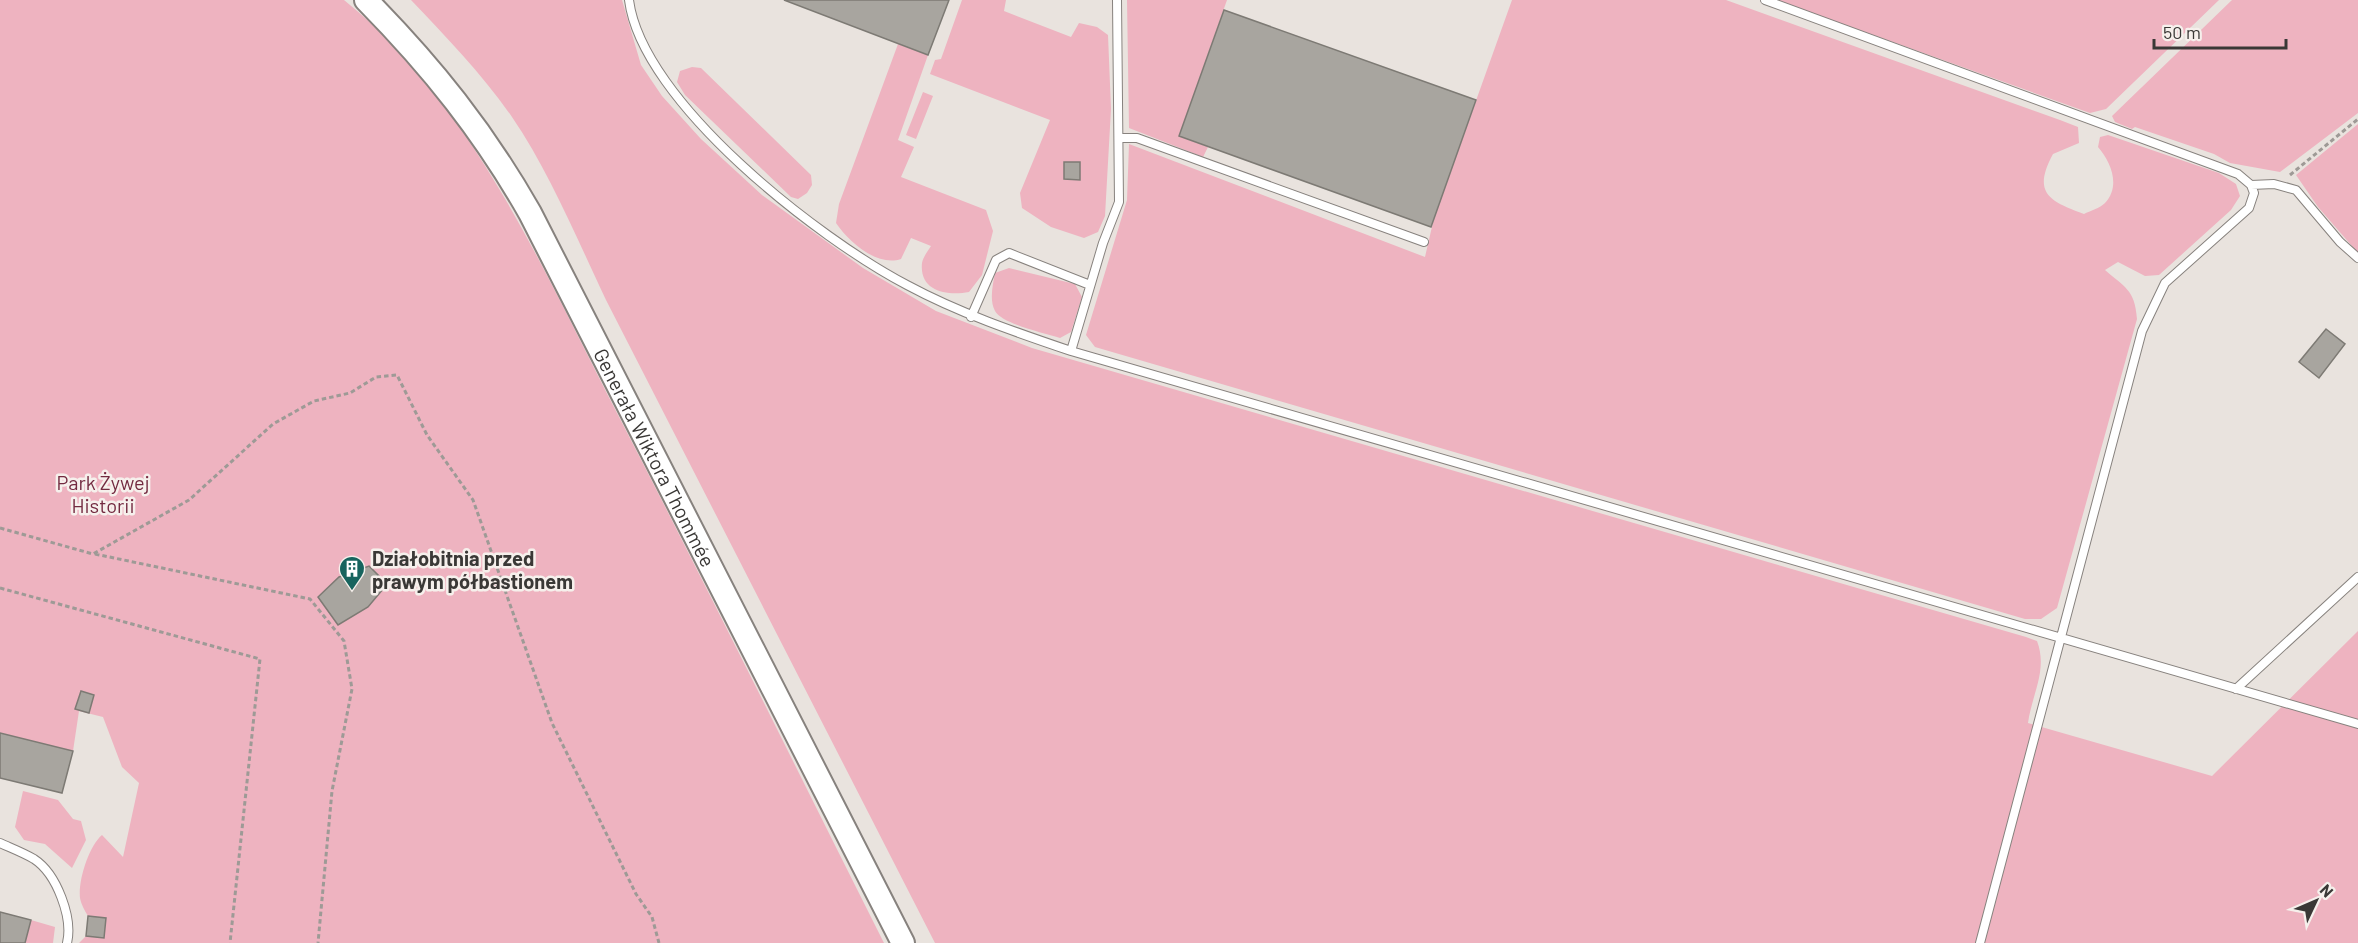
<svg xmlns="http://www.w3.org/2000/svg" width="2358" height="943" font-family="Barlow,sans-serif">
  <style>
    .green { fill: #eeb3c0 }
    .building { fill: #a8a59f; stroke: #7d7a74; stroke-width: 1.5 }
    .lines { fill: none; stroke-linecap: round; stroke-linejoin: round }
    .service-casing { stroke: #87827e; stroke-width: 10 }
    .primary-casing { stroke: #87827e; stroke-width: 26 }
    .path { stroke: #9e9a96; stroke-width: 3; stroke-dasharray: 4.5 3; stroke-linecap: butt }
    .service { stroke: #fff; stroke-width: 8 }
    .primary { stroke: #fff; stroke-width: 22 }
    .labels { text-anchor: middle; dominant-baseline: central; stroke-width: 5; stroke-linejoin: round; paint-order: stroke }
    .street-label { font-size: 20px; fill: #3a3836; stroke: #f6f0ec }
    .park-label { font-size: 20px; fill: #732a40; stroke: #f6f0ec }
    .poi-label { font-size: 20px; font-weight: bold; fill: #3a3836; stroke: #f6f0ec; text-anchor: start }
  </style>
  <rect width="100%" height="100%" fill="#e9e3de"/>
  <path class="green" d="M0,0H344C471,101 544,272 617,413C708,589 795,766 884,943H79L86,936L104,937L106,918L88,916C85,911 81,904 80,898C78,880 89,846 102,835L123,857L139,783L122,767L103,717L79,711L73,751L0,733Z
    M411,0H622L641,65L662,96L701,139L762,195L863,268L936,311L1032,348L2026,637L2037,641C2048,670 2032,694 2028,723L2212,776L2358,631V943H935L606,300C578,241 549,171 512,117C483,75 446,37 411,0Z
    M962,0H1006L1004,11L1071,37L1079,23L1097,27L1108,35L1111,109L1105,216L1098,232L1084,238L1051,227L1022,208L1020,193L1050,120L930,74L935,60L941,59Z
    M1127,0H1227L1179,136L1208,147L1203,157L1129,128Z
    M1512,0H1726L2060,120L2078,127L2079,143L2053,154C2032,193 2049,201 2084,214C2090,211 2100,208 2105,203C2121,186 2111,162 2098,147L2100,137L2108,135L2219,173L2236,184L2240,196L2231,210L2159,275L2145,276L2118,262L2105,270C2124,287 2135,289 2137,319L2057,608L2041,619H2025L1095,347L1086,335L1127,200L1129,144L1425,257L1434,218Z
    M1776,0H2219L2106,109L2090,113Z
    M2232,0H2358V113L2280,172L2230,163L2214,154L2135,127L2132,129L2115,122L2112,116Z
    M898,44L928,55L898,140L914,147L901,177L986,210L993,231L982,275L969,292C948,296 919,292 922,263C923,257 928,251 931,246L911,238L901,259C877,267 849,242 836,223L839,204Z
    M692,67L701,68L811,175L812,185L807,193L798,199L791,197L685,95L677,82L680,71Z
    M923,92L933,96L916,139L906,135Z
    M2358,124V253L2318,207L2296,175Z
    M1009,268L1075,284L1082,297L1071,332L1060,338C1045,333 1002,324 995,311C989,300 993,284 995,273Z
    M23,791L58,800L73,819L81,821L86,840L72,868L45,844L24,840L15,827Z
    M31,920L55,927L53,943H25Z"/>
  <path class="building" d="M784,0H949L928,55Z
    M1224,10L1476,100L1431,227L1179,136Z
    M1064,162H1080V180L1064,179Z
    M2326,329L2345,344L2319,378L2299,362Z
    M369,566L379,576L383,589L368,607L338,625L318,597L339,577Z
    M81,691L94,695L89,713L75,709Z
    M0,733L73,751L62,793L0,778Z
    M0,912L31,920L25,943H0Z
    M88,916L106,918L104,938L86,936Z"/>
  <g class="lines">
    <defs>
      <path id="service" d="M629,0C642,102 819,239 907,285C959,313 1015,332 1071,351L2358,724
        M1765,0L2238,174L2251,185L2254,193L2249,208L2165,283L2142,331L1980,943
        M1119,138H1137L1424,242
        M2251,185L2274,184L2296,190L2340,242L2358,258
        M971,317L996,260L1009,253L1090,285
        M1071,351L1103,243L1119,202L1117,0
        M2236,689L2358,577
        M0,843C11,848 24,853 34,859C57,874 73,918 67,943"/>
      <g id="primary">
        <path id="s1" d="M366,0C432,67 484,132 530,213L903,943"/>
      </g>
    </defs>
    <use href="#service" class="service-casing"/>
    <use href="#primary" class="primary-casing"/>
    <path class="path" d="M2290,175L2358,119
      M0,528L93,554L189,500L273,424L314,401L350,393L376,377L397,375L427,435L473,500L552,723L636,894L652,917L659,943
      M95,554L310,599L344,641L352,689L332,791L318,943
      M0,588L260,659L230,943"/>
    <use href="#service" class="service"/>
    <use href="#primary" class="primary"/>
  </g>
  <defs>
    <symbol id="building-pin" viewBox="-11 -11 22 30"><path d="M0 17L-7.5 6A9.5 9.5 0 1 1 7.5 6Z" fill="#17645e" stroke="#f6f0ec"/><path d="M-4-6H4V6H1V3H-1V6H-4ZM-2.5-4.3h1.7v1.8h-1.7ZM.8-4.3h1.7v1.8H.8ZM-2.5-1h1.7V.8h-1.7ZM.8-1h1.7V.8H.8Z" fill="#fff"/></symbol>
  </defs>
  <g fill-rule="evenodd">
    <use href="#building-pin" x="337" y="554" width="30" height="40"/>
  </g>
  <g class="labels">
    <g class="street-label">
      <text stroke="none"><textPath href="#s1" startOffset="544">Generała Wiktora Thommée</textPath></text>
    </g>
    <g class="park-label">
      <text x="103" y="482">Park Żywej<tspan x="103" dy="23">Historii</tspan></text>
    </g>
    <g class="poi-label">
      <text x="372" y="558">Działobitnia przed<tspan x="372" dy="23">prawym półbastionem</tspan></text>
    </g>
  </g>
  <g transform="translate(2316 901) rotate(46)" stroke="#f6f0ec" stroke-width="4.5" paint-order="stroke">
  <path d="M0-4.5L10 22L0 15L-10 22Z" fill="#3a3836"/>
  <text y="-9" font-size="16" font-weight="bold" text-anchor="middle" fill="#3a3836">N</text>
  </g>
  <path d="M2154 39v9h132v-9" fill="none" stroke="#3a3836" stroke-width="3"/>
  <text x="2163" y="39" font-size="18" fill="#3a3836" stroke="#f6f0ec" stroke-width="4.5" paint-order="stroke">50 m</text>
</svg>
